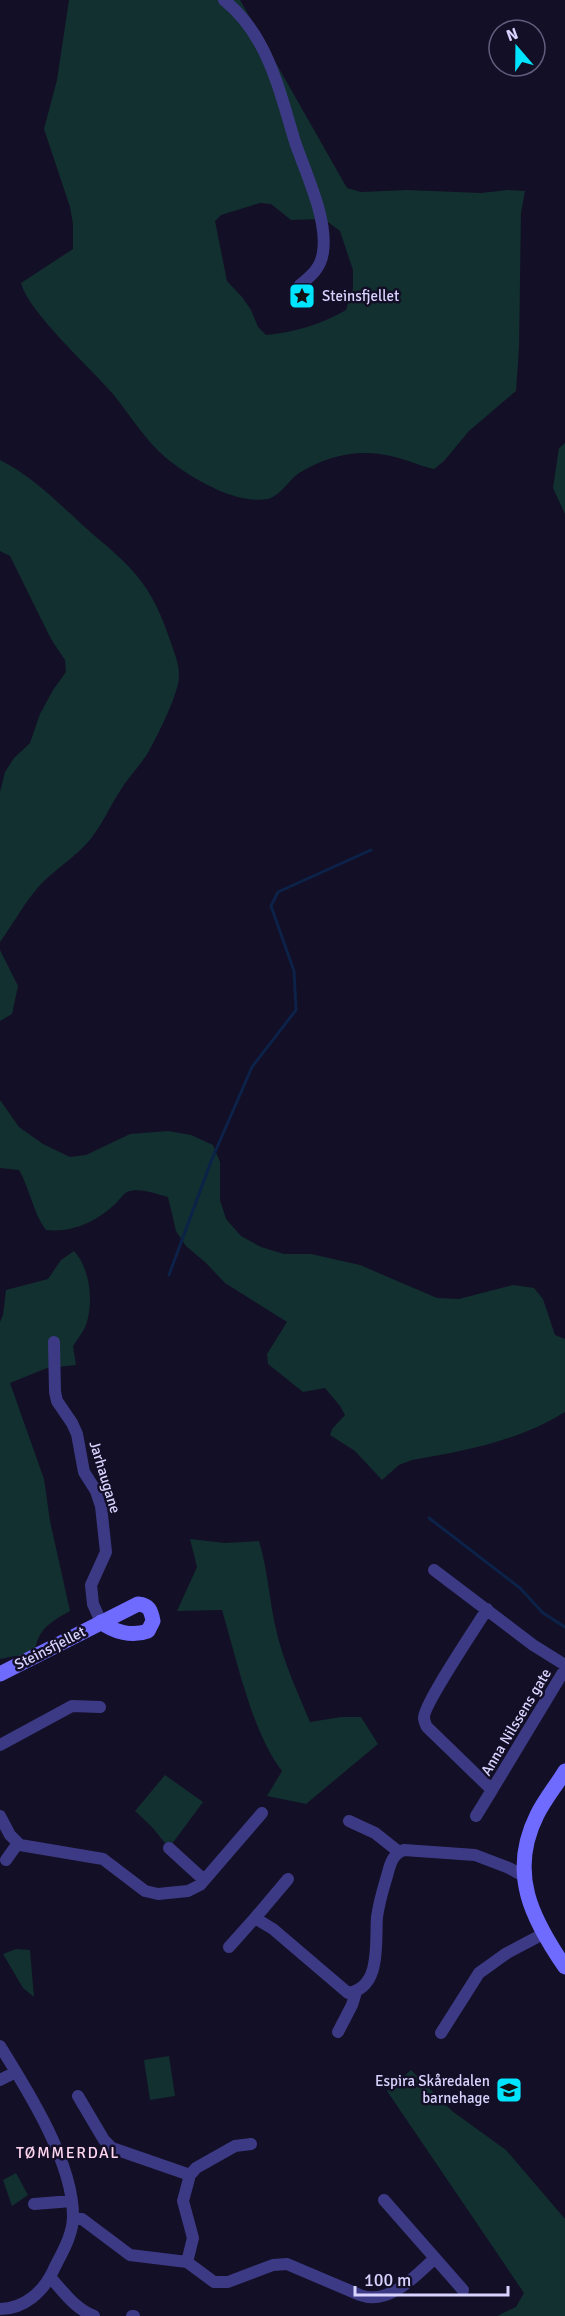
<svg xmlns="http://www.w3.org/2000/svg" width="565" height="2316" font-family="Signika,sans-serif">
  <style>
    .green { fill: #12302f; fill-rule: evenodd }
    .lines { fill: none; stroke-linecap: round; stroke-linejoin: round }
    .stream { stroke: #0c2248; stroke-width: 3 }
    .street { stroke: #3d3a85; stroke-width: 12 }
    .secondary { stroke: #6f6bff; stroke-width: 15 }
    .labels { text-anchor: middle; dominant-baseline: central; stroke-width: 5; stroke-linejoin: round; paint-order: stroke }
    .poi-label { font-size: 15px; fill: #d9d4ff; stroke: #130f26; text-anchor: start }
    .street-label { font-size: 15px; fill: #d9d4ff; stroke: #130f26 }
    .neighbourhood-label { font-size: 16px; letter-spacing: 1.5px; fill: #ffd6f0; stroke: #130f26 }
  </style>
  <rect width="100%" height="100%" fill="#130f26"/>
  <path class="green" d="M69,0H240L347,188L361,192L407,190L481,193L508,190L525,191L521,213L519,348L516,391L469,431L444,461L434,469C420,466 408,460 395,457C360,448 329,455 299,473C289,480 280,496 268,499C235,505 189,477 165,457C146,441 129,414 113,394C90,367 29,313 21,283L73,249V224L70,207L44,129L57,80ZM260,203L271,204L291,220L324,219L340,231L353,270V288L346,310C320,325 295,332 266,335L258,327L251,310L242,297L227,281L215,221L221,215Z
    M565,443V514L553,488L559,448Z
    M0,460C40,480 68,514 102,542C140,574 154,593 170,640C174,652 179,663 179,675C180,691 158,735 149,751C141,765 128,777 120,791C109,808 102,825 89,841C76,856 56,869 42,883C25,901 14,923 0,942V792L5,772L14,758L30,743L40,714L53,690L66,672L65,660L51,639L10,556L0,551Z
    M0,950L18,986L12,1014L0,1021Z
    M0,1100L19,1127L43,1144L70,1157L86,1155L130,1134L168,1131L191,1135L213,1145L220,1162V1200L226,1219L241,1236L261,1247L284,1254H311L360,1265L437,1298L459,1299L513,1285L534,1288L543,1299L555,1335L565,1339V1412C518,1441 466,1451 412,1460L399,1465L382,1480L355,1451L330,1435L332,1429L345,1415L340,1406L325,1388L303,1392L268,1364L267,1354L287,1322L225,1283L206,1263L186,1246L176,1231L168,1197C156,1194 139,1187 127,1192C123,1194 118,1202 114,1205C96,1222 71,1233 46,1230C33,1213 30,1189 19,1170L0,1168Z
    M74,1251C90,1268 94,1302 86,1325C83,1332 77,1340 73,1346L76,1365L47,1368L10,1383L44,1479L50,1521L70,1611C48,1623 34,1632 35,1660L15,1656L0,1659V1322L3,1315L6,1290L48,1279L61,1260Z
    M190,1539L225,1543L259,1541C268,1570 269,1600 276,1629C283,1661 297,1691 310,1722L341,1717H361L378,1744L306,1804L267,1796L282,1771C251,1730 237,1660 222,1610L177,1611L197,1567Z
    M165,1775L203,1802L169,1848L152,1827L135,1811Z
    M16,1949L30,1950L34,1997L23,1988L3,1954Z
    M169,2056L175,2096L150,2100L144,2060Z
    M411,2070L452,2111L506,2150L565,2219V2316H497L516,2307L524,2293L387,2091Z
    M16,2173L28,2195L12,2206L3,2180Z"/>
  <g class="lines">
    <path class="stream" d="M169,1275L212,1159L252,1067L296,1010L294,971L271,906L278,892L371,850
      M429,1518L520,1588L543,1613L565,1627"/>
    <path class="street" d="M224,0C239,12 250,26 259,42C276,72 285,109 295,142C306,174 328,219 323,252C321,268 311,276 300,285
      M54,1342L55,1392L57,1401L72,1423L77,1434L84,1472L96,1491L101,1506L106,1552L91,1585L93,1604L101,1622
      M434,1570L533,1645L565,1665
      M487,1609C477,1626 423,1705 424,1718C424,1720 426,1726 427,1727L492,1790L565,1669
      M0,1745L72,1706L100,1707
      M0,1816L10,1835L20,1845L103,1859L145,1891L158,1894L188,1891L200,1885L262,1813
      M476,1816L492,1790
      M349,1821L375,1833L399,1852
      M169,1848L204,1880
      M6,1860L18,1843
      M288,1879L255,1918L273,1929L348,1993C382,1988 375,1942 377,1917C379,1903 383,1889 387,1876C390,1865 392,1854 404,1850L475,1855L509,1868L525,1877
      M229,1947L255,1918
      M338,2032L352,2005L356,1992
      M441,2033L479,1973L507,1953L543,1934
      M0,2046C28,2091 73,2162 73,2216C73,2236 61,2254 53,2271C43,2292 24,2309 0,2309
      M0,2080L16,2072
      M78,2096L104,2140L112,2148L190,2175
      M384,2200L463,2290
      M34,2204L72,2201
      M73,2218L82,2219L130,2255L187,2262L214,2282H228L273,2265L287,2264L360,2295C389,2306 415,2276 435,2258
      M187,2262L193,2238L183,2201L190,2175L196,2168L235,2146L251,2144
      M50,2277C63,2291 75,2309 94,2316
      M132,2316H134"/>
    <path class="secondary" d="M0,1674L138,1604C149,1605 151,1610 153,1621L148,1631C132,1637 114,1632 101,1622
      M565,1771C556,1786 545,1799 537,1815C508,1873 532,1919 565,1967"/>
  </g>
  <defs>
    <symbol id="sight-square" viewBox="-11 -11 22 22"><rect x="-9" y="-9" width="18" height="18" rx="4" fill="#00e5ff" stroke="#130f26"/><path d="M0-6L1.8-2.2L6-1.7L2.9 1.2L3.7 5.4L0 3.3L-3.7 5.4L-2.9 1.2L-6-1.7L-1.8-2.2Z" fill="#111"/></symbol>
    <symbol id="school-square" viewBox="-11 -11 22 22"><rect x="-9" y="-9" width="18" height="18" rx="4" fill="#00e5ff" stroke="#130f26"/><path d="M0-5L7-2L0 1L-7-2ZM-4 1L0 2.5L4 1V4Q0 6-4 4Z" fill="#111"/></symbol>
  </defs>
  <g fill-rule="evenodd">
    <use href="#sight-square" x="287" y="281" width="30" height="30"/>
    <use href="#school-square" x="494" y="2075" width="30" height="30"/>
  </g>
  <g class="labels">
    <g class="poi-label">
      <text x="322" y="296">Steinsfjellet</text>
      <text x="490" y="2081" text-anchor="end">Espira Skåredalen<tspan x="490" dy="17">barnehage</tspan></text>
    </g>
    <g class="street-label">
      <text transform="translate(105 1477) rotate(73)">Jarhaugane</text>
      <text transform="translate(50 1648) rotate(-27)">Steinsfjellet</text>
      <text transform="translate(516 1722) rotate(-59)">Anna Nilssens gate</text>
    </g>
    <g class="neighbourhood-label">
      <text x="68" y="2153">TØMMERDAL</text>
    </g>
  </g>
  <g transform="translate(517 48) rotate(340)"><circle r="28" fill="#130f26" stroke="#625e7d" stroke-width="1.5"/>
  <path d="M0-4.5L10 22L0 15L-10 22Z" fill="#00e5ff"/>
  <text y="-9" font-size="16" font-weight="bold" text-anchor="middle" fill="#d9d4ff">N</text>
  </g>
  <path d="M355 2286v9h153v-9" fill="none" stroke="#d9d4ff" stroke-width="3"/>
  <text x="364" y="2286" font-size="18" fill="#d9d4ff" stroke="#130f26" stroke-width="4.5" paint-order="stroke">100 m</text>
</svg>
